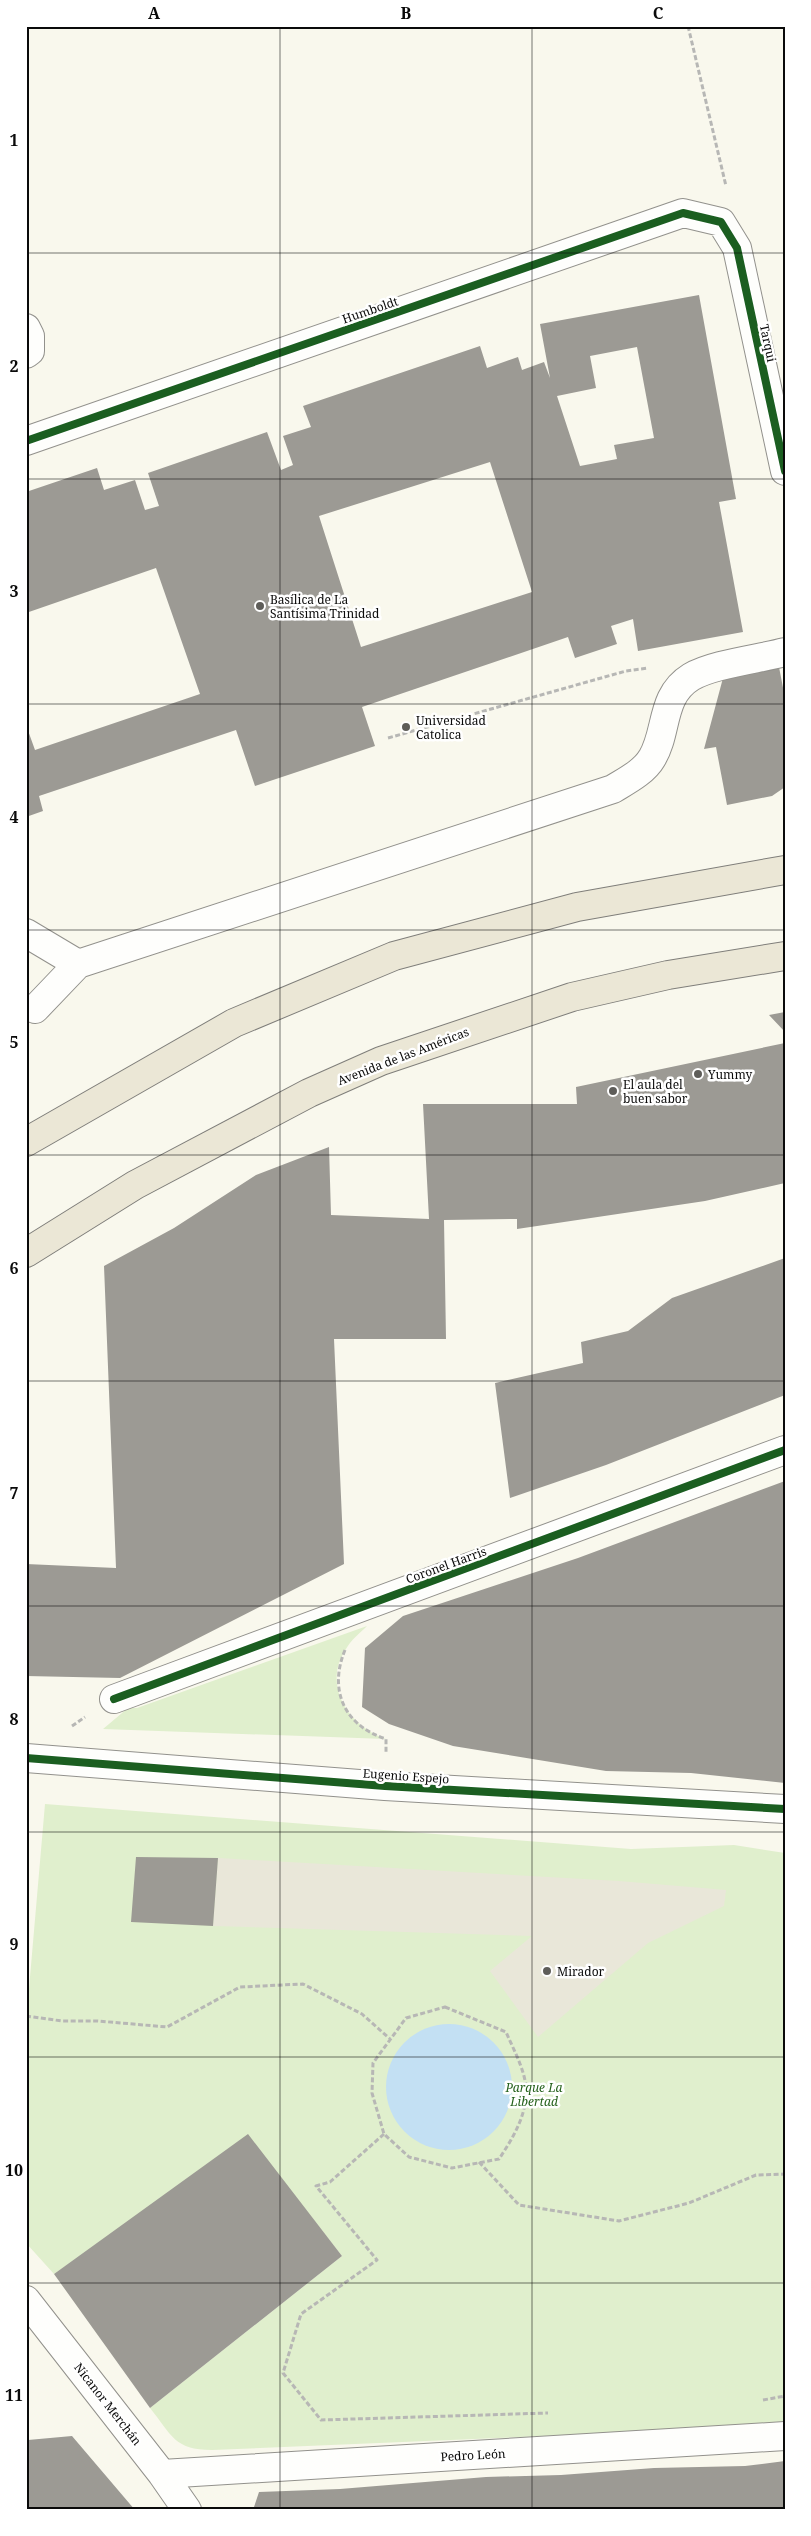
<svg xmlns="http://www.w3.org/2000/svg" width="811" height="2536" font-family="'Noto Serif',serif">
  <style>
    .green { fill: #e0efcd }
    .plaza { fill: #e9e7d9 }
    .water { fill: #c3e0f3 }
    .building { fill: #9c9a94; fill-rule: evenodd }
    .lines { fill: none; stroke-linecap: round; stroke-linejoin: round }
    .minor-casing { stroke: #92918c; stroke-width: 30 }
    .major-casing { stroke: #7f7e7a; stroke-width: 30 }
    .path { stroke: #b7b7b5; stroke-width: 3; stroke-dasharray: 5 2.5; stroke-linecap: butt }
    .minor { stroke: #fefefc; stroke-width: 28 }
    .major { stroke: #ebe7d6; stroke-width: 28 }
    .cycleway-casing { stroke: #fff; stroke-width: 11 }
    .cycleway { stroke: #1b5e20; stroke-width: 8 }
    .grid { fill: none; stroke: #0a0a0a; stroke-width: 1; stroke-opacity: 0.55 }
    .poi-dot { fill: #5e5d59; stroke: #fff; stroke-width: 2 }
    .labels { text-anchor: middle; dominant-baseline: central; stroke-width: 5; stroke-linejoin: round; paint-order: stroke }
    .street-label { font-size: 12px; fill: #0a0a0a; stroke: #fff }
    .poi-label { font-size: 12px; fill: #0a0a0a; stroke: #fff; text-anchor: start }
    .park-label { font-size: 12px; font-style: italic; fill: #25611c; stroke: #fff }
    .neatline { fill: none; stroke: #0a0a0a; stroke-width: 2 }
    .grid-label { font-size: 16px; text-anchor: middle; font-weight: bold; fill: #0a0a0a }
  </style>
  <rect width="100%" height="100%" fill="#f9f8ed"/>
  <path class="green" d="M367,1626C360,1633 351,1640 346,1649C321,1686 350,1727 386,1739L103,1729L128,1708H137Z
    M45,1804L631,1849L734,1845L785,1853V2426L212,2450C174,2450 172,2435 150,2408L342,2256L251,2140L54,2274L26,2243V2023Z"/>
  <path class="plaza" d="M218,1858L619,1881L726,1890L724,1906L648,1943L538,2037L490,1971L532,1936L213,1926Z"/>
  <path class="water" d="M386 2087a63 63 0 1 1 126 0a63 63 0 1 1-126 0Z"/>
  <path class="building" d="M699,295L736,499L719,502L743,632L638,651L633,619L611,626L617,644L575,658L568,637L362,707L375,746L255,786L236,730L39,796L43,811L26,817V725L35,750L200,694L156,568L26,613V492L97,468L104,490L135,480L145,510L159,506L148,473L267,432L281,470L293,465L283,436L311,427L303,406L480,346L487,368L518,357L522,370L544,362L550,378L540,324ZM637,347L654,438L614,445L617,459L580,466L557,396L596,388L590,356ZM490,462L532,592L361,647L319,516Z
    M779,667L785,698V787L772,796L727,805L716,747L704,749L723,678Z
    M785,1012V1032L769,1015Z
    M785,1043V1183L705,1201L517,1229V1219L444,1220L446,1339H334L344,1564L120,1678L26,1676V1564L116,1568L104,1266L174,1228L256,1175L329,1147L331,1215L429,1219L423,1104H577L576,1087Z
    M785,1258V1395L606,1465L510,1498L495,1383L583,1363L581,1342L628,1331L672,1298Z
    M785,1481V1783L691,1773L606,1771L453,1746L389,1724L362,1707L365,1648L403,1616L578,1558Z
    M136,1857L218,1858L213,1926L131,1922Z
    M248,2134L342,2256L150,2408L54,2274Z
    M72,2436L135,2510H26V2437L28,2440Z
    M785,2461V2510H253L259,2492L340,2489L486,2477L561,2475L654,2468L745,2466Z"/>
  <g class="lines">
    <defs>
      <path id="minor" d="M26,328L30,336V351L26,354
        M26,441L683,213L721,222L737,248L785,471
        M26,933L78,964
        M35,1009L78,964L613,789C626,781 644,772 652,758C668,732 660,696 691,677C713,664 759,659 785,652
        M114,1699L785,1450
        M26,1758L385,1786L785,1809
        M26,2300L162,2474L187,2510
        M162,2474L785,2436"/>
      <path id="major" d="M26,1142L234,1023L394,956L577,907L785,870
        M26,1253L135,1185L309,1093L381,1061L572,997L668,975L785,956"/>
    </defs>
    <use href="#minor" class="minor-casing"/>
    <use href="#major" class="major-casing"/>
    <path class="path" d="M688,26L726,186
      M388,738L626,671L648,668
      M345,1650C328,1691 345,1726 386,1739V1752
      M72,1726L85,1717
      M445,2007L506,2032C512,2046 520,2061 524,2076C532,2107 515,2135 499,2159L452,2168L409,2157L384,2134L372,2093L373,2063L406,2018Z
      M26,2016L62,2021H98L167,2027L240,1987L303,1984L362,2014L390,2039
      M384,2134L330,2182L316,2186L377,2260L301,2314L283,2373L321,2420L548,2413
      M479,2162L519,2205L619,2221L689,2203L756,2175L785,2174
      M763,2400L785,2396"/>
    <use href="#minor" class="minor"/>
    <use href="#major" class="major"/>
    <defs>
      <path id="cycleway" d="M26,441L683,213L721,222L737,248L785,471
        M114,1699L785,1450
        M26,1758L385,1786L785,1809"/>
    </defs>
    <use href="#cycleway" class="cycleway-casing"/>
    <use href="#cycleway" class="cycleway"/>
  </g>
  <path class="grid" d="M280,26V2510M532,26V2510M26,253H785M26,479H785M26,704H785M26,930H785M26,1155H785M26,1381H785M26,1606H785M26,1832H785M26,2057H785M26,2283H785"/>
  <g class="poi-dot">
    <circle cx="260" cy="606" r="5"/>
    <circle cx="406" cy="727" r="5"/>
    <circle cx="698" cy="1074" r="5"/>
    <circle cx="613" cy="1091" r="5"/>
    <circle cx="547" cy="1971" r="5"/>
  </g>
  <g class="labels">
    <g class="street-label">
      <text transform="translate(370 310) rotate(-19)">Humboldt</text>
      <text transform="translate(768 343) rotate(78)">Tarqui</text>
      <text transform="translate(403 1056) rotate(-21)">Avenida de las Américas</text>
      <text transform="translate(446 1565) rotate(-20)">Coronel Harris</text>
      <text transform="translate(406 1776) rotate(4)">Eugenio Espejo</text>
      <text transform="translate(108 2404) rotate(52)">Nicanor Merchán</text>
      <text transform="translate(473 2455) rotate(-3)">Pedro León</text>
    </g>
    <g class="poi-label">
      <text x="270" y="599">Basílica de La<tspan x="270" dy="14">Santísima Trinidad</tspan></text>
      <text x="416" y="720">Universidad<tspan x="416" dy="14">Catolica</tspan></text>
      <text x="708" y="1074">Yummy</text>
      <text x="623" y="1084">El aula del<tspan x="623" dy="14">buen sabor</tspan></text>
      <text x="557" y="1971">Mirador</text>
    </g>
    <g class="park-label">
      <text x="534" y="2087">Parque La<tspan x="534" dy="14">Libertad</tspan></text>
    </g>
  </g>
  <rect width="811" height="2536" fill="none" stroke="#ffffff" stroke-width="55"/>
  <rect x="28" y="28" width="756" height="2480" class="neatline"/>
  <g class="grid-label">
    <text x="154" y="19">A</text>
    <text x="406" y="19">B</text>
    <text x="658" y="19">C</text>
    <text x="14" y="146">1</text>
    <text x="14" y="372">2</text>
    <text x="14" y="597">3</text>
    <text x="14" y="823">4</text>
    <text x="14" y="1048">5</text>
    <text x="14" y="1274">6</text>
    <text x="14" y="1499">7</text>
    <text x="14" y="1725">8</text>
    <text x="14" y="1950">9</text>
    <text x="14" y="2176">10</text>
    <text x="14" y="2401">11</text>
  </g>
</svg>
